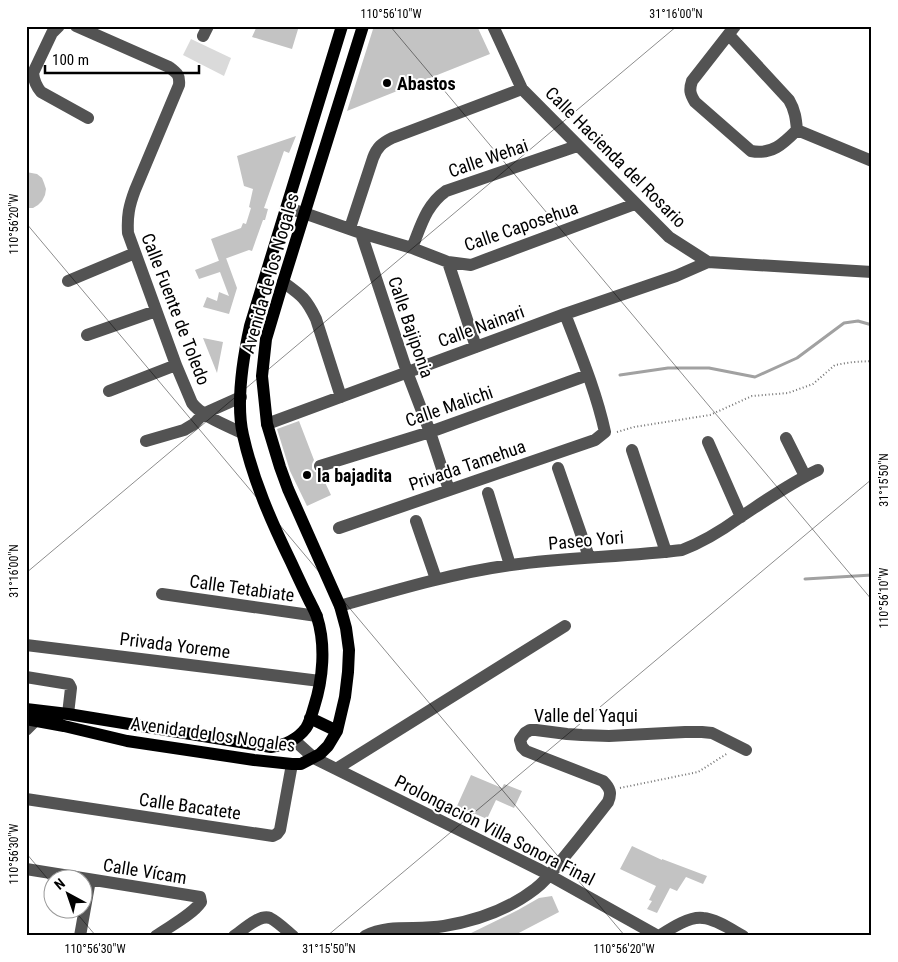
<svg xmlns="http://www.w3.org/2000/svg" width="898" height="962" font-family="'Roboto Condensed',sans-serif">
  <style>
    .green { fill: #dadada }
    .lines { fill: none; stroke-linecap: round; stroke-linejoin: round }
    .stream { stroke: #a1a1a1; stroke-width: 3 }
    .building { fill: #c3c3c3 }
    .path { stroke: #757575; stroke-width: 2; stroke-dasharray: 1 2.5; stroke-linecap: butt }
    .minor { stroke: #535353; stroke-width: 12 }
    .major { stroke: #000; stroke-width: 12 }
    .ticks { fill: none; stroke: #000; stroke-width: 1; stroke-opacity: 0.45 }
    .poi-dot { fill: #000; stroke: #fff; stroke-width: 2 }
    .labels { text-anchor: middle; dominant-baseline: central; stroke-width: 4; stroke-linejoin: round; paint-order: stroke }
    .poi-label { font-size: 18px; font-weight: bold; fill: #000; stroke: #fff; text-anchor: start }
    .street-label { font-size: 18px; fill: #000; stroke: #fff }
    .neatline { fill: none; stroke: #000; stroke-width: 2 }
    .ticks-label { font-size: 12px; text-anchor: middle; fill: #000 }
  </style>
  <rect width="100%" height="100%" fill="#fff"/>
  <path class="green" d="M191,39L231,58L224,76L183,55Z"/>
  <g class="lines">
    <path class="stream" d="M620,375L668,368H709L755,377L797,358L844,323L858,321L872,325
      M805,579L872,575"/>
  </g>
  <path class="building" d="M257,26H299L292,49L252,37Z
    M374,26H477L490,54L347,111Z
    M296,136L289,153L284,151L264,208L268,209L265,220H263L252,251L249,250L219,261L211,239L241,228L243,223L246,224L251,208L249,207L253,189L244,186L237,156Z
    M26,172L37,174L42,178L44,183L46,189L45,195L42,201L38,205L33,208H26Z
    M226,258L237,288L229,314L203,307L207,297L217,301L219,292L229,296L220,272L199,279L195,270Z
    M203,338L223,342L217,373Z
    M299,421L314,460L312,464V469L315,472L321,474L331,495L307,506L290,471L277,429Z
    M471,775L502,788L504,784L522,791L514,808L496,800L487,819L457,806Z
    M632,846L662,860V859L707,876L703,884L686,877L677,891L670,888L657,913L647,909L652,901L649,900L656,886L620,869Z
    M552,896L559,912L513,936H465L518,910L539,898Z"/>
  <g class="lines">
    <path class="path" d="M617,432L634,427L710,415L752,396L788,393L813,384L835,365L853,362L872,361
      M620,788L698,772L728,753"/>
    <path class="minor" d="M59,26L52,33L33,73C34,81 36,86 41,92L88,118
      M76,26L169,67C177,73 180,75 179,85L135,190C129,206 127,216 128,233L176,365L192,403C201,416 228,426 242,433
      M493,26L522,89L669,237L708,262L872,272
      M729,35L789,100C795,110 796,119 797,130C783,144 772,155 751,151L695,102C690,94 689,90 692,81L735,26
      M203,36L208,26
      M797,130L872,161
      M287,208L304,213L361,233L412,248L448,262L471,265L635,204
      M350,228L373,158C377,147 382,143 392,138L522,89
      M361,233L407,372L430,432L449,490
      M412,248C421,226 426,205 446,191L577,146
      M448,262L476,347
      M68,281L135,253
      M283,282C301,295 306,298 316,319L341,397
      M87,335L156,311
      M109,391L176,365
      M267,424L565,314L676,276L708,262
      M786,438L805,476
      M146,441L184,430L194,424L203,414L241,397
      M708,442L741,517
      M632,450L666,552
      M320,466L430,432L588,375
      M558,468L589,557
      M488,493L510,565
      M416,521L436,579
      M339,528L595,440L605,432C596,391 580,353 565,314
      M162,594L317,616
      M340,606C396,590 453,573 511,565C568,557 625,557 682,550C703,542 721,531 739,518C765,501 790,483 818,470
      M26,645L320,681
      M26,677L69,684L71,688L68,714
      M26,730L36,720
      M294,740L314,758L540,870L658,936
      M336,769L565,626
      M26,799L273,836L277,834L280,830L292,764
      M26,869L200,897L201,902C192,915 170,926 156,936
      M80,936L90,880
      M234,936C243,930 259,914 270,918C278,922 286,930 293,936
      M365,936C391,923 416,931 444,926C475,921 509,909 535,889C547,880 556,867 565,856C580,838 594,820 608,802C612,793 610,788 603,781L526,751L522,747L520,740L525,733L530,730H536L567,734L582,735L609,736L685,732H702L712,733L746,750
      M659,936C670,929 689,916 703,918C716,919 732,930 743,936"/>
    <path class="major" d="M26,709L68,714L271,747C285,745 297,740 306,728C310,722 312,713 314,707C323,679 326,645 317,617C315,611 312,606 309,600C303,588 297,575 291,562C271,521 253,480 243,435C236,404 243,358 250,326L342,26
      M310,718L337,731
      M26,719L64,726L127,741L254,760L292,764H301L320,754L328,746L337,731L345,697L348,672L349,650L346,628L340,606L288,489L280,467L267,424L262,376L266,339L283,282L363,26"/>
  </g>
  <path class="ticks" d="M390,26L872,600M26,223L625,936M26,573L677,26M26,853L52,884M74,910L96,936M327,936L872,479"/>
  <g class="poi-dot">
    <circle cx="387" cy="83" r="5"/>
    <circle cx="307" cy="475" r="5"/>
  </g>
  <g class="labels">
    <g class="poi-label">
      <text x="397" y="83">Abastos</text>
      <text x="317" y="475">la bajadita</text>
    </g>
    <g class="street-label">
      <text transform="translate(616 157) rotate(45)">Calle Hacienda del Rosario</text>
      <text transform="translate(488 158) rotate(-19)">Calle Wehai</text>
      <text transform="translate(521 226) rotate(-19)">Calle Caposehua</text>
      <text transform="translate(270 273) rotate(-74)">Avenida de los Nogales</text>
      <text transform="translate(176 309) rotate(69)">Calle Fuente de Toledo</text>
      <text transform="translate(481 326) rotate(-20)">Calle Nainari</text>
      <text transform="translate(411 327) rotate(71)">Calle Bajiponia</text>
      <text transform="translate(449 406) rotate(-19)">Calle Malichi</text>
      <text transform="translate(467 465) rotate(-19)">Privada Tamehua</text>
      <text transform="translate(586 540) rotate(-5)">Paseo Yori</text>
      <text transform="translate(242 588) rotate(8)">Calle Tetabiate</text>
      <text transform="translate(175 645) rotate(7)">Privada Yoreme</text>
      <text x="586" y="715">Valle del Yaqui</text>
      <text transform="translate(213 734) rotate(8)">Avenida de los Nogales</text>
      <text transform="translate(190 806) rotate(8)">Calle Bacatete</text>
      <text transform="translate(495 830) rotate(27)">Prolongación Villa Sonora Final</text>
      <text transform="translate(145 871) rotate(9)">Calle Vícam</text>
    </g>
  </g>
  <rect width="898" height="962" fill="none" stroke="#ffffff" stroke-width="55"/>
  <g transform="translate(68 894) rotate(320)"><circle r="24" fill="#ffffff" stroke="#999999"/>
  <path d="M0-4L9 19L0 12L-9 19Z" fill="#000000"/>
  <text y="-8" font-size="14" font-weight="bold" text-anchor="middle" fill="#000000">N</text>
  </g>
  <path d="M45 65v8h154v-8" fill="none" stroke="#000000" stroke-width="2.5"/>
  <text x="52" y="65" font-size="15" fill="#000000" stroke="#ffffff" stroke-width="4" paint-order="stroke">100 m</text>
  <rect x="28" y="28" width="842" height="906" class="neatline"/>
  <g class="ticks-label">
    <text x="391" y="18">110°56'10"W</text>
    <text x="676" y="18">31°16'00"N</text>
    <text transform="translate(14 224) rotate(-90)" y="4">110°56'20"W</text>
    <text transform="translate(884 480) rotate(-90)" y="4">31°15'50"N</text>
    <text transform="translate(14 571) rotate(-90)" y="4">31°16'00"N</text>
    <text transform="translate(884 598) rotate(-90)" y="4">110°56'10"W</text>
    <text transform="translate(14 854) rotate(-90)" y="4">110°56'30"W</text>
    <text x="95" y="953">110°56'30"W</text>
    <text x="329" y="953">31°15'50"N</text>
    <text x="624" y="953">110°56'20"W</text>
  </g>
</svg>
